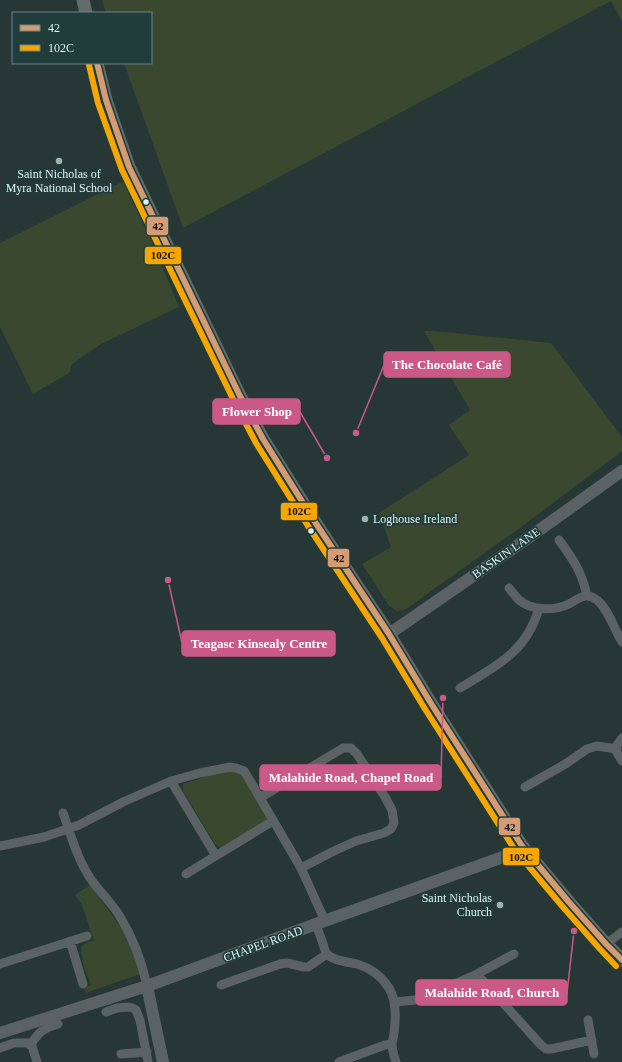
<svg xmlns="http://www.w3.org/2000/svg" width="622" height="1062" font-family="'Times New Roman',serif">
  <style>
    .green { fill: #3b4830 }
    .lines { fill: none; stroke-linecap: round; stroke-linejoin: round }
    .minor { stroke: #5a6264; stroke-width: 9 }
    .tertiary { stroke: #5a6264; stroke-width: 12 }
    .secondary { stroke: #626c6d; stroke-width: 13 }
    .bus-1-casing { stroke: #203d3b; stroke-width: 9 }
    .bus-2-casing { stroke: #203d3b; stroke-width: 9 }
    .bus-1 { stroke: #d39c74; stroke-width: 6 }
    .bus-2 { stroke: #f7a600; stroke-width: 6 }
    .poi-dot { fill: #a0b1af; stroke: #203d3b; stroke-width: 1.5 }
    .bus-dot { fill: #e1f2f0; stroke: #203d3b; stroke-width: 1.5 }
    .labels { text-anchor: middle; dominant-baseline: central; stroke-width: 3.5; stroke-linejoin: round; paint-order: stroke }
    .poi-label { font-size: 12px; fill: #e1f2f0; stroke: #203d3b }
    .street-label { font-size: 12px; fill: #e1f2f0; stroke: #203d3b }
    .leader { fill: none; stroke: #cb5988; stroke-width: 1.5 }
    .callout-dot { fill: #cb5988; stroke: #203d3b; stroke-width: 1.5 }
    .callout { fill: #cb5988; stroke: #cb5988; stroke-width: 1.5 }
    .callout-label { font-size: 13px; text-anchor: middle; font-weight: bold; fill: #fff }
    .line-badge { stroke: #203d3b; stroke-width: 1.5 }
    .pale-badge-label { font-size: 11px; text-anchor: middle; font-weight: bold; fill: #111 }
  </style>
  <rect width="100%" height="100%" fill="#263735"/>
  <path class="green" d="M102,0H622V21L611,1L183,228L124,63H151V13H106Z
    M126,180L179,307L101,344L72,364L69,373L33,394L0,327V243Z
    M424,331H434L551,343L622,437V451L521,527L406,609L397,611L389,606L362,564L391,547L379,513L469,455L449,425L470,410Z
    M235,771L241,773L268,817L267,821L221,848L215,844L183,791V784L220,772Z
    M90,885L124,932L133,952L140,974L86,993L84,988L91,985C87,973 79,959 82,945L94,940L81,903L75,895Z"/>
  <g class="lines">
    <path class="minor" d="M559,540C573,559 582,572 587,596
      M509,588C512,592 515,596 519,600C532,611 554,611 569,604C573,602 578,598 582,597C587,595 593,597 597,600C609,610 614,629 622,642
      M460,688C496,666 527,652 539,608
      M622,738L617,745L616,751L622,761
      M171,781L216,856
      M525,787L567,763L587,749L597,746L617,749
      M260,798L343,748H351L357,754L385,797L392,810L394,823L391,829L384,833L356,841L332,852L301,868
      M63,813C71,835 77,858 90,878C99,891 110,901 119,915C132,936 142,962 147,986
      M0,846L44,837L79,825L123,802L171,781L200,773L230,767L236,768L244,771L249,779L301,868L325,921
      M186,874L273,821
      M316,924C318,931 321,937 323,944C324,947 325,951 326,953C332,961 349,962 357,964C370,968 382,977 389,988C397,1001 396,1018 394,1033C394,1036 392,1041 392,1044C392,1050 394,1056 396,1062
      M70,941L83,984
      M606,944L622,932
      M0,964L87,936
      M477,974L541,1045L546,1049H551L592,1040
      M221,985L280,964L287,963L304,967H308L327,954
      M395,1002L415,1000L425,997L477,974L514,954
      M106,1012L117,1008L129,1007L133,1008L136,1010L140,1020L148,1062
      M588,1020L594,1054
      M30,1045C40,1031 42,1029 58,1024
      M0,1048L14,1043H29L32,1046L37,1062
      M121,1054L147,1052
      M339,1062L385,1045L391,1044"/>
    <path class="tertiary" d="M389,634L531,536L622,471
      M147,986L163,1062
      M0,1033L147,986L316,924L503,857L522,846"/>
    <path class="secondary" d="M83,0L86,13
      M97,63L106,100L129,167L240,396L263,439L315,522L389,634L432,705L522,846L568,901L606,944L622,960"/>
    <defs>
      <path id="bus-1" d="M97,63L106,100L129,167L240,396L263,439L315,522L389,634L432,705L522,846L568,901L606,944L622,960"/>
      <path id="bus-2" d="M89,65L98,103L122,170L233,399L256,443L308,526L382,638L425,709L515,850L562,906L600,949L616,966"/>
    </defs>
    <use href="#bus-1" class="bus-1-casing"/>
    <use href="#bus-2" class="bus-2-casing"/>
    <use href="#bus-1" class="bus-1"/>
    <use href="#bus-2" class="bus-2"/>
  </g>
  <g class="poi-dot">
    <circle cx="59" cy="161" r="4"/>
    <circle cx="365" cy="519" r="4"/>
    <circle cx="500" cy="905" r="4"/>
  </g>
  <g class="bus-dot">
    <circle cx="146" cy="202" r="3.5"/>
    <circle cx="311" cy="531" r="3.5"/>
  </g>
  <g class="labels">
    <g class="poi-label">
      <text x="59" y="174">Saint Nicholas of<tspan x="59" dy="14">Myra National School</tspan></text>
      <text x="373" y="519" text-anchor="start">Loghouse Ireland</text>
      <text x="492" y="898" text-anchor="end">Saint Nicholas<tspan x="492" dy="14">Church</tspan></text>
    </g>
    <g class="street-label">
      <text transform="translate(506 553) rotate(-35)">BASKIN LANE</text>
      <text transform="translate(263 944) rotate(-20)">CHAPEL ROAD</text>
    </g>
  </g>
  <path class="leader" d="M356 433L384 365M327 458L300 412M168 580L182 643M443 698L441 777M574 931L567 993"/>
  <g class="callout-dot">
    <circle cx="356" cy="433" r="4"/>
    <circle cx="327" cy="458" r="4"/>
    <circle cx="168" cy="580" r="4"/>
    <circle cx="443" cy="698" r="4"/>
    <circle cx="574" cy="931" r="4"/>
  </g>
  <g class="callout">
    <rect x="384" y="352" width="126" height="25" rx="4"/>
    <rect x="213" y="399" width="87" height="25" rx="4"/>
    <rect x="182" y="631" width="153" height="25" rx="4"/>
    <rect x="260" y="765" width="181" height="25" rx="4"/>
    <rect x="416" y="980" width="151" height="25" rx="4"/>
  </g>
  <g class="callout-label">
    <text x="447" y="369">The Chocolate Café</text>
    <text x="257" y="416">Flower Shop</text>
    <text x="259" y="648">Teagasc Kinsealy Centre</text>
    <text x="351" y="782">Malahide Road, Chapel Road</text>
    <text x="492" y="997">Malahide Road, Church</text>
  </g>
  <g class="line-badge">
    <rect x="146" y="216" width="23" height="20" rx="4" fill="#d39c74"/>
    <rect x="144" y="246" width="38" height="19" rx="4" fill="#f7a600"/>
    <rect x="280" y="502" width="38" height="19" rx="4" fill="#f7a600"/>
    <rect x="327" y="548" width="23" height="20" rx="4" fill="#d39c74"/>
    <rect x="498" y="817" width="23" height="19" rx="4" fill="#d39c74"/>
    <rect x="502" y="847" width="38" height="19" rx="4" fill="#f7a600"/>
  </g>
  <g class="pale-badge-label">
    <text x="158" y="230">42</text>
    <text x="163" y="259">102C</text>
    <text x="299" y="515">102C</text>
    <text x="339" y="562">42</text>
    <text x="510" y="831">42</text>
    <text x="521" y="861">102C</text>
  </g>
  <rect x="12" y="12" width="140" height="52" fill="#203d3b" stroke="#6d8583"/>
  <rect x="20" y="25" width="20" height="6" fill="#d39c74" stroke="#6d8583"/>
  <text x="48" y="32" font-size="12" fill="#e1f2f0">42</text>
  <rect x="20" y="45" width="20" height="6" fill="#f7a600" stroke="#6d8583"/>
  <text x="48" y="52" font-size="12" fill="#e1f2f0">102C</text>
</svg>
